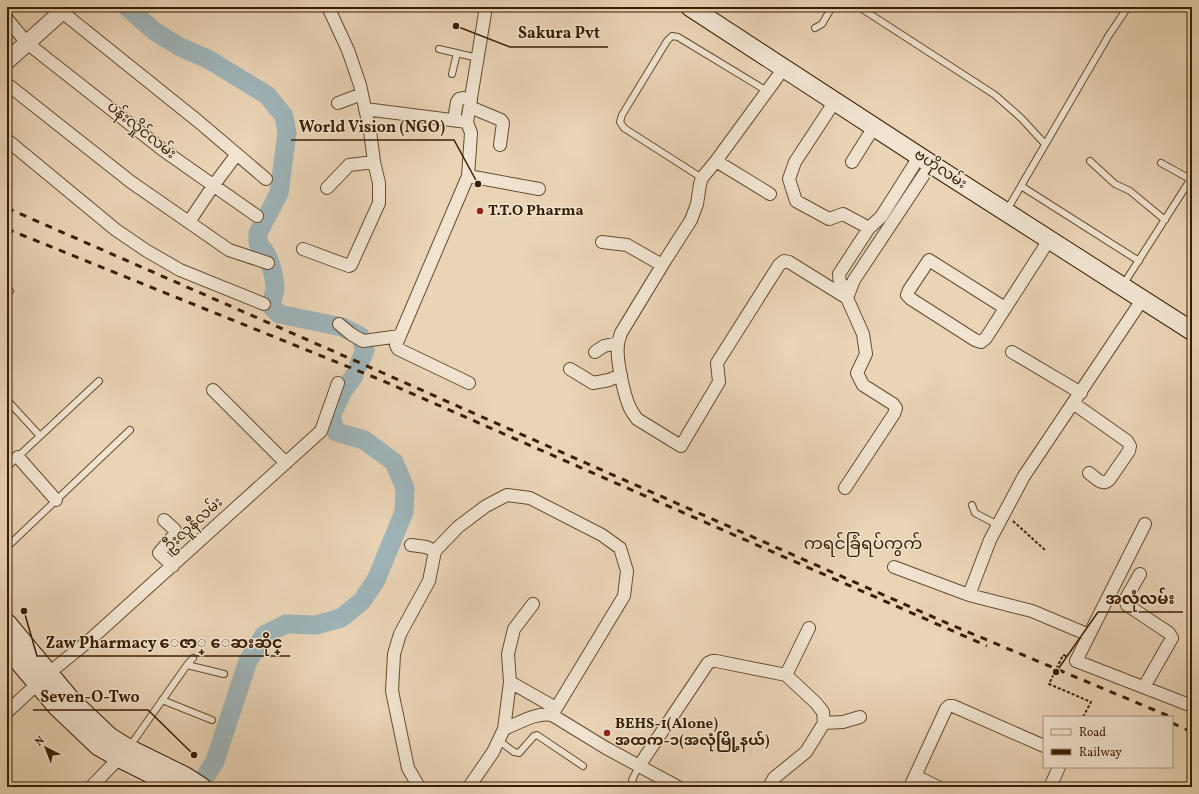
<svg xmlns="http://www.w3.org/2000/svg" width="1199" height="794" font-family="Vollkorn,'Noto Sans Myanmar',serif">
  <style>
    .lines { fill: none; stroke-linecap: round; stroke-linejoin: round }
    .river { stroke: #9eb5ba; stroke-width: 19 }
    .service-casing { stroke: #644c30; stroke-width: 8 }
    .minor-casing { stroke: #644c30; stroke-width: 14 }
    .tertiary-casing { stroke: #644c30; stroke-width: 18 }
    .secondary-casing { stroke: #381e03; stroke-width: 20 }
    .path { stroke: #381e03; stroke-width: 2; stroke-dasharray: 3 2; stroke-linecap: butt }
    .service { stroke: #f1e3d0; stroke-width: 6 }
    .minor { stroke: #f1e3d0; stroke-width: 12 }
    .tertiary { stroke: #f1e3d0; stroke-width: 16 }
    .secondary { stroke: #f1e3d0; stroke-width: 18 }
    .rail { stroke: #381e03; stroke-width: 3; stroke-dasharray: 7 7; stroke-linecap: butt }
    .poi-dot { fill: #8f2418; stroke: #f1e3d0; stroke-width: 1.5 }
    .labels { text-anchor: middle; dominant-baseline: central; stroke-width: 3; stroke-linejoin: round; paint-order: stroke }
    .street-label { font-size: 15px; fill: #381e03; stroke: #f1e3d0 }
    .poi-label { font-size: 15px; font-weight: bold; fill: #381e03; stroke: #f1e3d0; text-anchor: start }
    .quarter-label { font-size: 17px; fill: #381e03; stroke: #f1e3d0 }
    .leader { fill: none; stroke: #381e03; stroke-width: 1.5 }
    .callout-dot { fill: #381e03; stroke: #f1e3d0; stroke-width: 1.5 }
    .callout-label { font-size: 16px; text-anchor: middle; font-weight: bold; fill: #381e03; stroke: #f1e3d0; stroke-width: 3; stroke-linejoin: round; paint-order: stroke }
  </style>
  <rect width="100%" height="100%" fill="#ead4b6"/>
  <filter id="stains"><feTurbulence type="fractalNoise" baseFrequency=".005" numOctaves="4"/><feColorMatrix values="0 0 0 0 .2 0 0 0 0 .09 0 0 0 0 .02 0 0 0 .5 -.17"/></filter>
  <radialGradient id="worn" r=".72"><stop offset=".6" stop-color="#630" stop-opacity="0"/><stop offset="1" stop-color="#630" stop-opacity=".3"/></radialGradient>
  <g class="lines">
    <path class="river" d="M127,7L154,31L180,47L208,59L267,95L284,116L287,133L279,193L258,233V243C269,254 274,272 275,287C275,293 272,300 271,306L279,314L342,327L360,336L365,350L359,364
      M199,787L215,761L248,661L264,635L286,624L316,625L341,618L362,601L376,580L404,512L405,488L394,462L364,440L336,432L331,416L343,391L354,376"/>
    <defs>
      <path id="service" d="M859,7L995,95L1021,118L1045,144
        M815,28L822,24L832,7
        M439,49L478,58
        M452,74L457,53
        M1090,161L1115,184L1130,191L1165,220
        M1161,163L1190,179
        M702,178L624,128L620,122L622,115L667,41L672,36L678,37L767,91
        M1021,186L1139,261
        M1007,210L1109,35L1128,7
        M1123,285L1192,177
        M7,294L10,291
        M7,400L40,436
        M7,467L99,381
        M972,505L975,513L998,525
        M7,547L130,430
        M187,665L224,674
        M162,700L212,720
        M498,740L514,752L519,753L534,736L537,735L583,766
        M130,746L187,665L193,658
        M635,787L632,780L639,766"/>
      <path id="minor" d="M62,12L199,122L266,179
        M7,19L27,43L163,150L257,216
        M784,68L716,161L702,178L700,184L697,204L691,220L666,259L621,333C620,337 618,341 618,345C616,359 624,395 630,408C632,412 634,415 637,419L681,446L719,382L717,363L779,265L784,261L789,262L847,298L863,334L866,354L857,373L863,385L893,404L896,408L894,414L845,488
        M7,84L131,182L229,250L268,263
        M835,101L795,162L789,179L796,201L829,219L843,214L869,228L881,217L919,157
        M338,103L362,94
        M470,107L501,120L503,123L500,145
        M365,109L467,122
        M454,119L457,102L459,99L463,98L471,100
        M7,140L116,230L147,251L180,270L264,304
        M716,161L770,194
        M852,162L874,127
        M468,176L539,189
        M327,188L349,165L374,162
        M189,222L213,186L237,154
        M602,242L627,245L662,265
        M303,249L349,266L351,265L379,203V183L374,162L370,131L360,85L348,50L328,7
        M850,290L840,283L839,274L869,228
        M847,298L854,280L931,164
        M1005,308L929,260L909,290L907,295L911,299L975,340L981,342L986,338L1049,240
        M339,324L351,334L363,341L400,336
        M595,352L604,346L618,343
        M1012,352L1081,393
        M570,369L593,383L609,380L621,375
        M469,383L398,349L396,345L468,176L471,133L467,122L486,7
        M213,390L286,463
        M1073,403L1127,441L1130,446L1129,451L1109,480C1102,486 1096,478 1089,473
        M18,457L56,500
        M164,520L175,530L174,535L159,553L173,566
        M1145,524L1076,661L1192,706
        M411,545L426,547L435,551
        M894,567L969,595L1032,611L1089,635
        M1140,574L1125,600L1127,605L1169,633L1172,638L1144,687
        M969,595L990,540L1024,476L1142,300
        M786,675L809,628
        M510,682L556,708
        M7,712L49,673L92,638L321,431L338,383
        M824,723L843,722L860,717
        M504,729C519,723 536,712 552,715L606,748L678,787
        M639,766L708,663L712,661H716L786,675L816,703L823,712L824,723L806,752L774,778L769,787
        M915,776L938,787
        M91,787L123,754
        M419,787L408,768L392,691L394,654L400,634L429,581L435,551L458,527L486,506L507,495L530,498L602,535L620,548L627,571L624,596L552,715
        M469,787L493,752L504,729L510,682L508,654L514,629L533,604
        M910,787L946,709L949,706H953L1044,746
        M1050,787L1059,767"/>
      <path id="tertiary" d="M7,61L67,7"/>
      <path id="secondary" d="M690,7L931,164L1192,331
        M7,623L72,701L110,737L128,748L185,776L202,787
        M7,648L57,707L98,746L119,758L177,787"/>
    </defs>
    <use href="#service" class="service-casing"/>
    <use href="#minor" class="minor-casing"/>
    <use href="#tertiary" class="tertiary-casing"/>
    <use href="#secondary" class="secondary-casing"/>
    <path class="path" d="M1013,521L1045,550
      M1066,656L1063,655L1049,684L1091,702L1083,717"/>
    <use href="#service" class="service"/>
    <use href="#minor" class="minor"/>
    <use href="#tertiary" class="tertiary"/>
    <use href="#secondary" class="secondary"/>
    <path class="rail" d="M7,208L383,373L949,624L1171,717
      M7,229L381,380L987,646
      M1172,723L1192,732"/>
  </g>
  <g class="poi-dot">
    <circle cx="480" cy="211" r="4"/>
    <circle cx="607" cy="733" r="4"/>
  </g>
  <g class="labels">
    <g class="street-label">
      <text transform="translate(141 131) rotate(38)">ပန်းလှိုင်လမ်း</text>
      <text transform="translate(940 170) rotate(33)">ဗဟိုလမ်း</text>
      <text transform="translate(194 525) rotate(-42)">ဦးလူနီလမ်း</text>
    </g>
    <g class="poi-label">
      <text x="488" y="211">T.T.O Pharma</text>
      <text x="615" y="724">BEHS-1(Alone)<tspan x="615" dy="17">အထက-၁(အလုံမြို့နယ်)</tspan></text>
    </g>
    <g class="quarter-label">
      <text x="863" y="544">ကရင်ခြံရပ်ကွက်</text>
    </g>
  </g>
  <path class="leader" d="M456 26L510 47H608M478 184L454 140H291M1056 672L1098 612H1183M24 611L37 656H290M194 755L148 710H33"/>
  <g class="callout-dot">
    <circle cx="456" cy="26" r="4"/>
    <circle cx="478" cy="184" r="4"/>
    <circle cx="1056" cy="672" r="4"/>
    <circle cx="24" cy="611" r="4"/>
    <circle cx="194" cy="755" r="4"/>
  </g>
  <g class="callout-label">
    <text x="559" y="38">Sakura Pvt</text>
    <text x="372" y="132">World Vision (NGO)</text>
    <text x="1140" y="604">အလုံလမ်း</text>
    <text x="164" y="648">Zaw Pharmacy ေဇာ္ ေဆးဆိုင္</text>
    <text x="90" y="702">Seven-O-Two</text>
  </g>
  <rect width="1199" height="794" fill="none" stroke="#ead4b6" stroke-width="24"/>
  <rect x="8" y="8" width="1183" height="778" fill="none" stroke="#381e03" stroke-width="2"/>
  <rect x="12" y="12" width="1175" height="770" fill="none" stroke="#381e03"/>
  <rect x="1043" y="716" width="130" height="52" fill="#f1e3d0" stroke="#a7947e"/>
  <rect x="1051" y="729" width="20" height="6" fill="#f1e3d0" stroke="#a7947e"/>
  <text x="1079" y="736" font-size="12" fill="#381e03">Road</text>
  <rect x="1051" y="749" width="20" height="6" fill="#381e03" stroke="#a7947e"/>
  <text x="1079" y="756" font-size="12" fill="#381e03">Railway</text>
  <g transform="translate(46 748) rotate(318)" stroke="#f1e3d0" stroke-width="3" paint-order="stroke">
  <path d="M0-3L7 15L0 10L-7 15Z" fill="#381e03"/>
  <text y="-6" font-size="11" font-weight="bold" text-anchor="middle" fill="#381e03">N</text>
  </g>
  <rect width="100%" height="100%" filter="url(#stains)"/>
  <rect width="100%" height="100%" fill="url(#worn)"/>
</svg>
